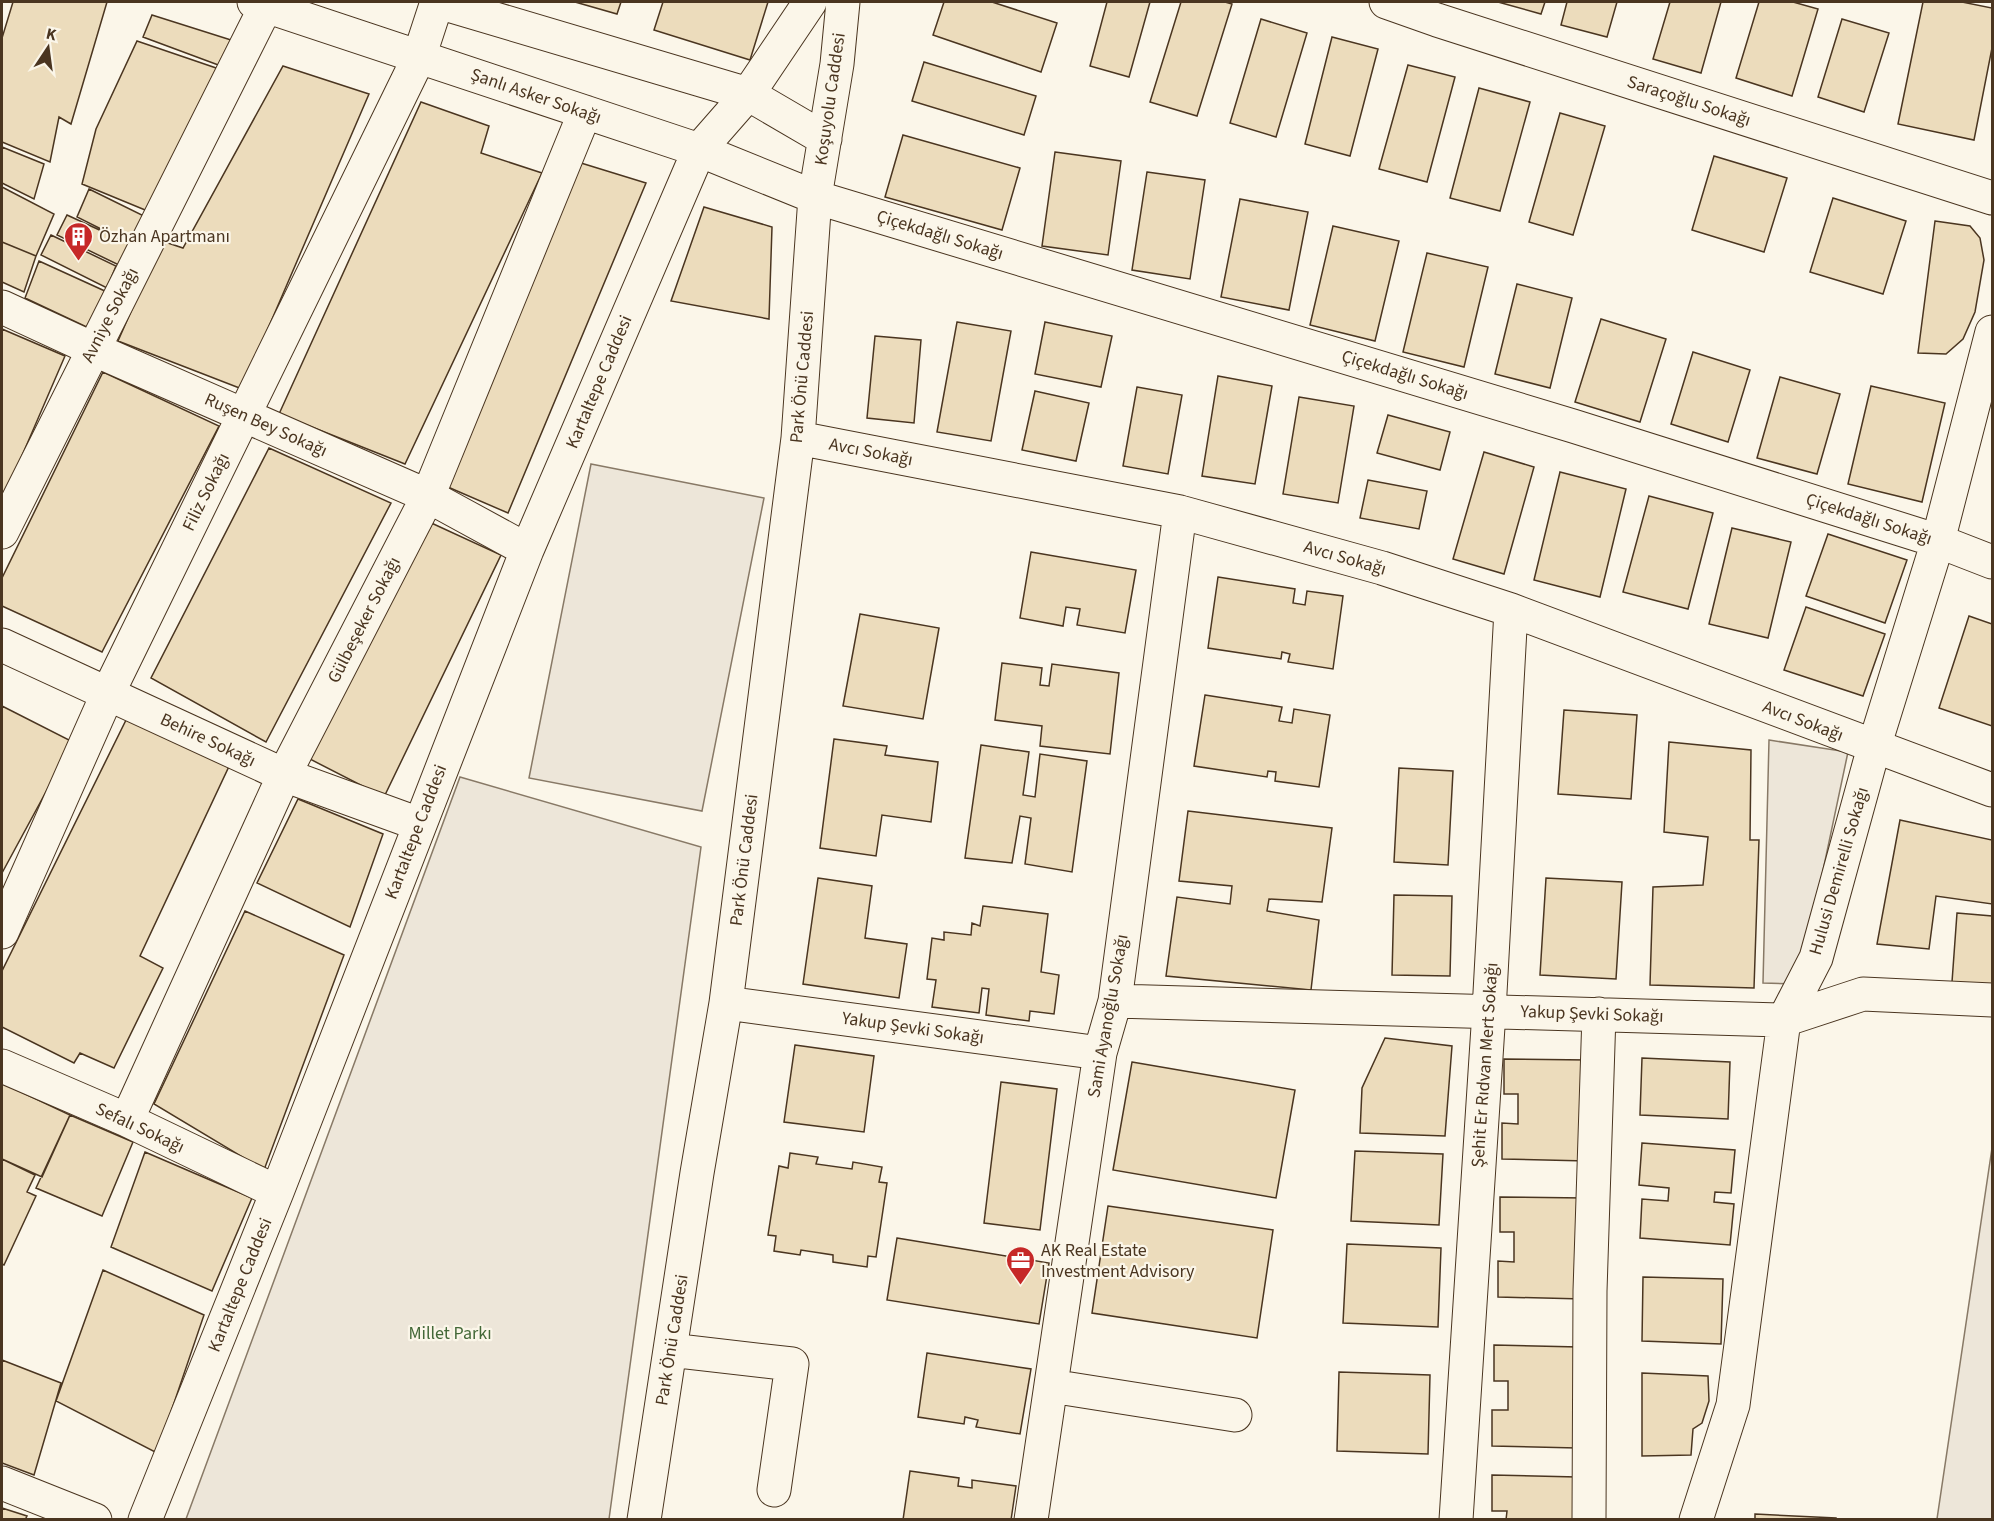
<svg xmlns="http://www.w3.org/2000/svg" width="1994" height="1521" font-family="'Source Sans 3',sans-serif">
  <style>
    .green { fill: #ede6d9; stroke: #887966; stroke-width: 1.5 }
    .building { fill: #ecdcbc; stroke: #4a3520; stroke-width: 1.5 }
    .lines { fill: none; stroke-linecap: round; stroke-linejoin: round }
    .minor-casing { stroke: #4a3520; stroke-width: 35 }
    .minor { stroke: #fbf6e9; stroke-width: 33 }
    .labels { text-anchor: middle; dominant-baseline: central; stroke-width: 4.5; stroke-linejoin: round; paint-order: stroke }
    .street-label { font-size: 18px; fill: #4a3520; stroke: #fbf6e9 }
    .poi-label { font-size: 18px; fill: #4a3520; stroke: #fbf6e9; text-anchor: start }
    .park-label { font-size: 18px; fill: #436837; stroke: #fbf6e9 }
  </style>
  <rect width="100%" height="100%" fill="#fbf6e9"/>
  <path class="green" d="M591,464L764,498L702,811L529,778Z
    M1769,740L1848,752L1799,984L1763,983Z
    M460,777L701,847L609,1519H186Z
    M1992,1148V1519H1937Z"/>
  <path class="building" d="M13,2H107L71,124L59,117L50,162L2,142V38Z
    M575,2H621L617,14Z
    M663,2H768L750,60L654,30Z
    M944,2H992L1057,23L1041,72L933,35Z
    M1107,2H1150L1129,77L1090,66Z
    M1181,2H1225L1232,4L1197,116L1150,102Z
    M1498,2H1545L1541,14Z
    M1567,2H1617L1607,37L1561,25Z
    M1670,2H1721L1701,73L1653,59Z
    M1759,2H1793L1818,9L1792,96L1736,78Z
    M1923,2H1962L1992,8V48L1974,140L1898,124Z
    M152,15L231,40L221,66L143,37Z
    M1261,19L1307,33L1276,137L1230,123Z
    M1842,19L1889,33L1864,112L1818,97Z
    M1332,37L1378,49L1350,156L1305,144Z
    M137,41L222,70L150,212L82,184L96,129Z
    M924,62L1036,96L1024,135L912,101Z
    M1408,65L1455,77L1427,182L1379,169Z
    M283,66L369,94L242,389L118,341L162,241L183,248Z
    M1479,88L1530,102L1500,211L1450,198Z
    M421,102L489,126L481,153L542,173L405,464L279,414Z
    M1560,113L1605,126L1573,235L1529,222Z
    M903,135L1020,168L1002,230L885,197Z
    M2,147L44,164L34,199L2,183Z
    M1055,152L1121,161L1108,255L1042,246Z
    M1714,156L1787,178L1764,252L1692,230Z
    M581,163L646,183L508,513L434,481Z
    M1147,172L1205,180L1190,279L1132,270Z
    M2,187L54,214L36,256L2,242Z
    M89,189L148,218L131,244L77,217Z
    M1833,198L1906,221L1883,294L1810,272Z
    M1240,199L1308,212L1289,310L1221,297Z
    M704,207L772,227L769,319L671,301Z
    M67,215L132,245L123,267L57,235Z
    M1935,221L1970,226L1980,238L1984,260L1975,312L1963,339L1946,354L1918,353Z
    M1333,226L1399,241L1375,341L1310,325Z
    M51,235L116,266L107,288L41,255Z
    M2,242L36,256L24,292L2,282Z
    M1427,253L1488,267L1464,367L1403,352Z
    M39,261L107,292L93,330L25,298Z
    M1517,284L1572,298L1550,388L1495,374Z
    M1601,319L1666,339L1640,422L1575,402Z
    M957,322L1011,331L991,441L937,432Z
    M1045,322L1112,336L1101,387L1035,374Z
    M2,329L65,356L2,502Z
    M875,336L921,340L914,423L867,418Z
    M1693,352L1750,370L1728,442L1671,424Z
    M103,372L219,426L102,652L2,606V578Z
    M1218,376L1272,386L1255,484L1202,476Z
    M1780,377L1840,394L1817,474L1757,458Z
    M1871,386L1945,403L1922,502L1848,484Z
    M1137,387L1182,395L1168,474L1123,466Z
    M1035,391L1089,403L1076,461L1022,450Z
    M1299,397L1354,406L1338,503L1283,494Z
    M1388,415L1450,432L1440,470L1377,453Z
    M269,448L391,503L266,742L151,678Z
    M1484,452L1534,467L1504,574L1453,559Z
    M1560,472L1626,489L1600,597L1534,580Z
    M1368,480L1427,491L1419,529L1360,518Z
    M1649,496L1713,513L1688,609L1623,592Z
    M427,521L501,555L384,797L306,757Z
    M1732,528L1791,542L1768,638L1709,624Z
    M1828,534L1907,560L1885,623L1806,596Z
    M1031,552L1136,570L1125,633L1077,625L1080,609L1066,607L1063,626L1020,618Z
    M1218,577L1295,589L1293,603L1305,605L1307,591L1343,596L1333,669L1288,662L1290,654L1282,652L1281,659L1208,648Z
    M1806,607L1885,634L1863,696L1784,670Z
    M860,614L939,628L923,719L843,706Z
    M1969,616L1992,624V726L1939,708Z
    M1002,663L1042,668L1040,685L1049,686L1052,664L1119,673L1110,754L1040,746L1042,726L995,720Z
    M1205,695L1282,707L1279,721L1292,723L1294,709L1330,715L1319,787L1275,781L1276,772L1268,771L1267,777L1194,766Z
    M2,706L73,742L2,873Z
    M1564,710L1637,715L1631,799L1558,794Z
    M130,712L232,760L140,956L163,968L114,1068L80,1053L74,1063L2,1027V971Z
    M834,739L887,746L885,755L938,762L931,822L882,815L876,856L820,848Z
    M1669,742L1751,750L1750,840H1759L1754,988L1650,985L1653,887L1703,885L1708,837L1664,832Z
    M981,745L1029,752L1023,795L1035,797L1040,754L1087,761L1072,872L1025,864L1031,818L1020,816L1012,863L965,858Z
    M1399,768L1453,771L1448,865L1394,862Z
    M298,799L383,834L350,927L257,883Z
    M1188,811L1332,828L1322,902L1269,899L1267,911L1319,920L1311,990L1166,976L1177,897L1230,904L1232,886L1179,881Z
    M1900,820L1992,840V904L1936,896L1929,949L1877,944Z
    M818,878L872,886L865,938L907,944L899,998L803,984Z
    M1546,878L1622,882L1616,979L1540,975Z
    M1394,895L1452,896L1450,976L1392,975Z
    M983,906L1048,914L1041,972L1059,975L1054,1014L1030,1011L1029,1021L986,1015L989,989L982,988L979,1013L932,1007L936,980L927,979L932,938L944,940V932L971,935L972,923L980,926Z
    M245,911L344,955L264,1170L154,1104Z
    M1957,913L1992,916V985L1952,982Z
    M1385,1038L1452,1046L1445,1136L1360,1133L1362,1088Z
    M795,1045L874,1056L864,1132L784,1122Z
    M1642,1058L1730,1062L1728,1119L1640,1115Z
    M1504,1059L1589,1060L1587,1161L1502,1159V1123L1518,1124V1094H1504Z
    M1132,1062L1295,1090L1276,1198L1113,1170Z
    M1001,1082L1057,1089L1040,1230L984,1223Z
    M2,1083L70,1115L42,1177L2,1159Z
    M70,1115L133,1142L102,1216L36,1188Z
    M1642,1143L1735,1150L1731,1193L1715,1192L1714,1202L1734,1204L1730,1245L1640,1238L1642,1199L1668,1201L1669,1188L1639,1185Z
    M1355,1151L1443,1154L1439,1225L1351,1221Z
    M145,1152L252,1198L212,1291L111,1247Z
    M790,1153L818,1157L816,1164L852,1169L853,1162L882,1167L879,1182L887,1183L876,1257L868,1256L867,1267L833,1262V1255L801,1250L800,1255L774,1251L776,1236L768,1235L779,1166L788,1168Z
    M2,1159L35,1175L27,1192L36,1196L4,1265L2,1264Z
    M1500,1197L1585,1198L1583,1299L1498,1297V1261L1514,1262V1232H1500Z
    M1108,1206L1273,1230L1257,1338L1092,1313Z
    M897,1238L1049,1263L1039,1324L887,1300Z
    M1347,1244L1441,1248L1438,1327L1343,1323Z
    M103,1270L204,1315L157,1453L56,1401Z
    M1643,1277L1723,1279L1721,1344L1642,1341Z
    M1494,1345L1579,1347L1577,1448L1492,1446V1410H1508V1381H1494Z
    M927,1353L1031,1369L1020,1434L976,1427L978,1420L965,1417L964,1424L918,1417Z
    M2,1360L61,1383L34,1475L2,1463Z
    M1339,1372L1430,1375L1428,1454L1337,1451Z
    M1642,1373L1708,1376L1709,1401L1702,1423L1693,1429L1691,1455L1642,1456Z
    M910,1471L959,1478L958,1486L972,1488V1480L1016,1486L1011,1520H903Z
    M1492,1475L1577,1477V1520H1506L1507,1511H1492Z
    M2,1508L27,1516L25,1520H2Z
    M1755,1514L1836,1518V1520H1755Z"/>
  <g class="lines">
    <defs>
      <path id="minor" d="M254,2L699,150L815,197L1573,426L1938,541L1992,562
        M438,2L748,94L825,139
        M1386,2L1437,20L1992,198
        M2,307L93,349L428,496L527,550
        M798,438L1180,512L1382,568L1511,610L1992,790
        M2,532L268,2
        M2,645L284,775L419,824
        M2,932L108,693L419,57L437,2
        M1115,1001L1784,1020L1863,994L1992,1000
        M726,1003L1100,1053
        M2,1066L127,1120L277,1192
        M127,1120L284,775L428,496L585,112
        M670,1350L792,1364L774,1490
        M1051,1386L1235,1415
        M2,1483L95,1520
        M145,1520L277,1192L527,550L699,150L748,94L810,2
        M644,1520L697,1173L726,1003L798,438L815,197L837,64L843,2
        M1031,1520L1100,1053L1115,1001L1180,512
        M1456,1520L1489,1011L1511,610
        M1589,1520L1590,1291L1599,1014
        M1696,1520L1733,1405L1784,1020L1816,958L1874,747L1938,541L1992,332"/>
    </defs>
    <use href="#minor" class="minor-casing"/>
    <use href="#minor" class="minor"/>
  </g>
  <defs>
    <symbol id="building-pin" viewBox="-11 -11 22 30"><path d="M0 17L-7.5 6A9.5 9.5 0 1 1 7.5 6Z" fill="#c62828" stroke="#fbf6e9"/><path d="M-4-6H4V6H1V3H-1V6H-4ZM-2.5-4.3h1.7v1.8h-1.7ZM.8-4.3h1.7v1.8H.8ZM-2.5-1h1.7V.8h-1.7ZM.8-1h1.7V.8H.8Z" fill="#fff"/></symbol>
    <symbol id="office-pin" viewBox="-11 -11 22 30"><path d="M0 17L-7.5 6A9.5 9.5 0 1 1 7.5 6Z" fill="#c62828" stroke="#fbf6e9"/><path d="M-6-3h4V-5.5h4V-3h4V5H-6ZM-1-4.5V-3h2v-1.5ZM-6 0V1H6V0Z" fill="#fff"/></symbol>
  </defs>
  <g fill-rule="evenodd">
    <use href="#building-pin" x="62" y="220" width="33" height="45"/>
    <use href="#office-pin" x="1004" y="1244" width="33" height="45"/>
  </g>
  <g class="labels">
    <g class="street-label">
      <text transform="translate(536 96) rotate(19)">Şanlı Asker Sokağı</text>
      <text transform="translate(830 99) rotate(-82)">Koşuyolu Caddesi</text>
      <text transform="translate(1689 101) rotate(18)">Saraçoğlu Sokağı</text>
      <text transform="translate(940 235) rotate(17)">Çiçekdağlı Sokağı</text>
      <text transform="translate(110 315) rotate(-63)">Avniye Sokağı</text>
      <text transform="translate(1405 375) rotate(17)">Çiçekdağlı Sokağı</text>
      <text transform="translate(802 377) rotate(-85)">Park Önü Caddesi</text>
      <text transform="translate(599 382) rotate(-67)">Kartaltepe Caddesi</text>
      <text transform="translate(266 425) rotate(24)">Ruşen Bey Sokağı</text>
      <text transform="translate(871 452) rotate(11)">Avcı Sokağı</text>
      <text transform="translate(206 492) rotate(-64)">Filiz Sokağı</text>
      <text transform="translate(1869 519) rotate(18)">Çiçekdağlı Sokağı</text>
      <text transform="translate(1345 558) rotate(16)">Avcı Sokağı</text>
      <text transform="translate(364 620) rotate(-63)">Gülbeşeker Sokağı</text>
      <text transform="translate(1803 721) rotate(21)">Avcı Sokağı</text>
      <text transform="translate(208 740) rotate(25)">Behire Sokağı</text>
      <text transform="translate(416 832) rotate(-69)">Kartaltepe Caddesi</text>
      <text transform="translate(744 860) rotate(-83)">Park Önü Caddesi</text>
      <text transform="translate(1839 871) rotate(-74)">Hulusi Demirelli Sokağı</text>
      <text transform="translate(1592 1014) rotate(2)">Yakup Şevki Sokağı</text>
      <text transform="translate(1108 1016) rotate(-80)">Sami Ayanoğlu Sokağı</text>
      <text transform="translate(913 1028) rotate(8)">Yakup Şevki Sokağı</text>
      <text transform="translate(1485 1065) rotate(-86)">Şehit Er Rıdvan Mert Sokağı</text>
      <text transform="translate(140 1128) rotate(25)">Sefalı Sokağı</text>
      <text transform="translate(240 1285) rotate(-68)">Kartaltepe Caddesi</text>
      <text transform="translate(672 1340) rotate(-81)">Park Önü Caddesi</text>
    </g>
    <g class="poi-label">
      <text x="99" y="236">Özhan Apartmanı</text>
      <text x="1041" y="1250">AK Real Estate<tspan x="1041" dy="21">Investment Advisory</tspan></text>
    </g>
    <g class="park-label">
      <text x="450" y="1333">Millet Parkı</text>
    </g>
  </g>
  <rect width="1994" height="1521" fill="none" stroke="#4a3520" stroke-width="6"/>
  <g transform="translate(48 48) rotate(13)" stroke="#fbf6e9" stroke-width="4.5" paint-order="stroke">
  <path d="M0-4.5L10 22L0 15L-10 22Z" fill="#4a3520"/>
  <text y="-9" font-size="16" font-weight="bold" text-anchor="middle" fill="#4a3520">K</text>
  </g>
</svg>
